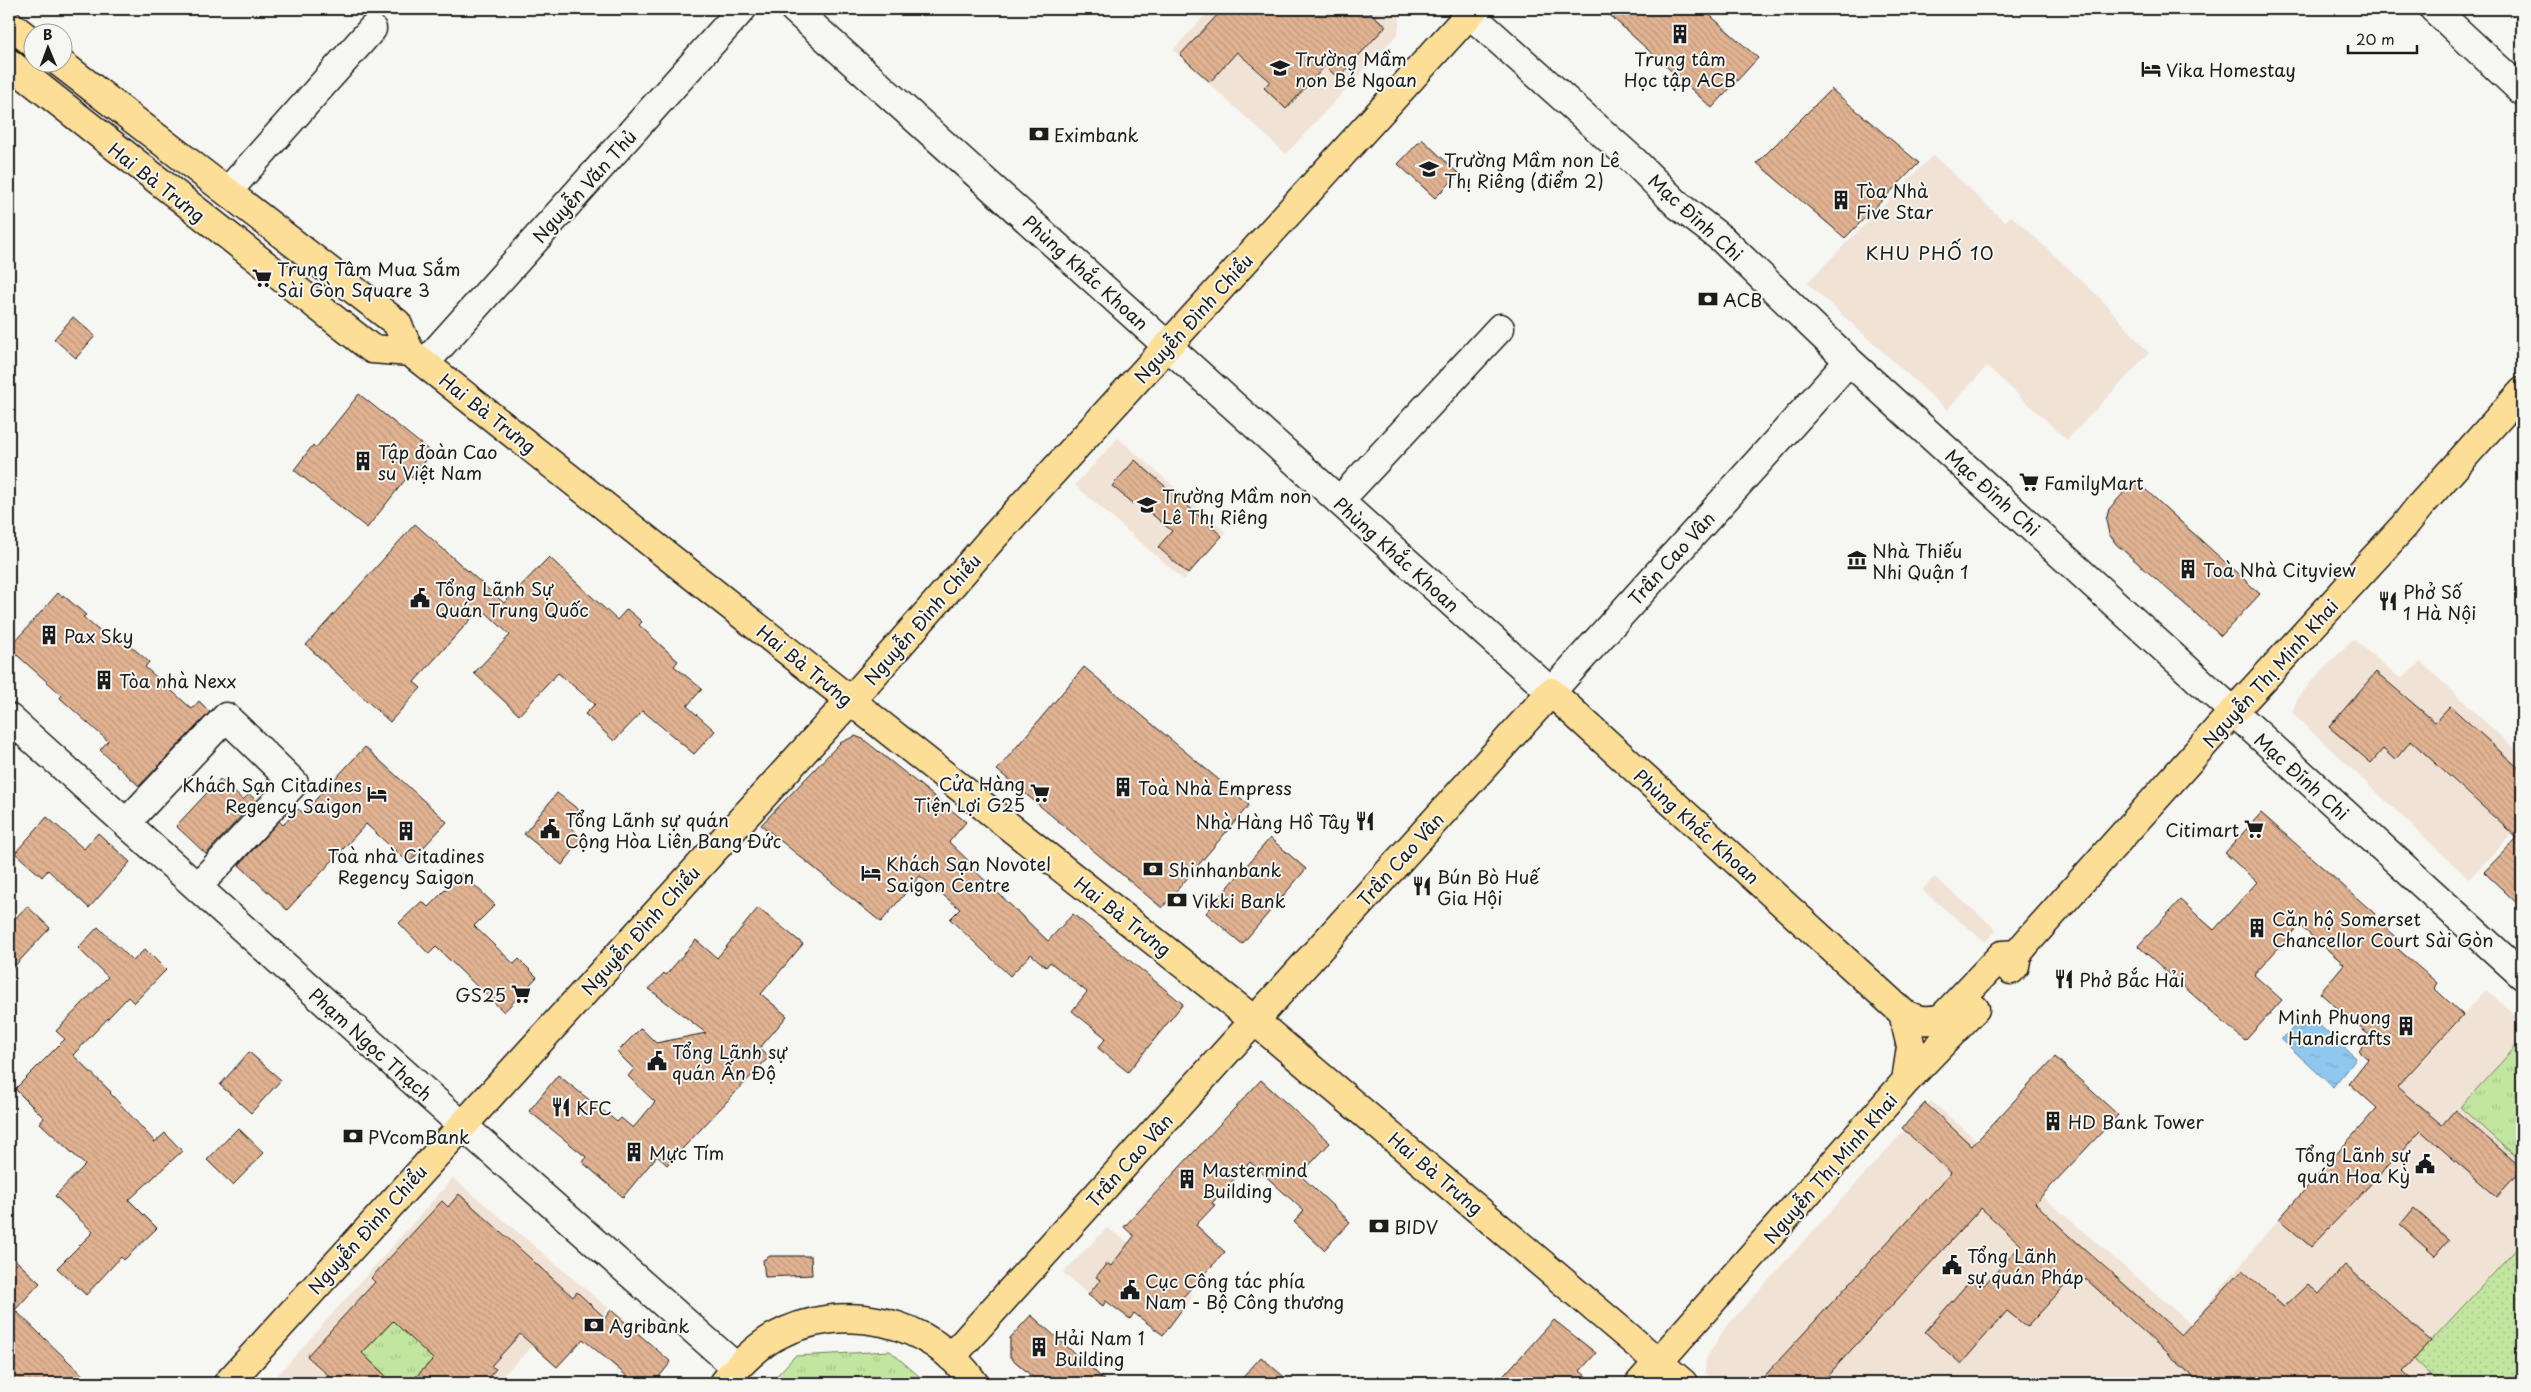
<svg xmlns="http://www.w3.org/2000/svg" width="2531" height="1392" font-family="'Playpen Sans',sans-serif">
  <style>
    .built { fill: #f0e2d5 }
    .grass { fill: url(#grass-dots); stroke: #6f815e }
    .park { fill: url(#park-tufts); stroke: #6f815e }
    .water { fill: url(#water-ripples); stroke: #60839a }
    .building { fill: url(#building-back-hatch); stroke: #1c1c1c }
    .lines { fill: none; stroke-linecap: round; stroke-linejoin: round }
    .minor-casing { stroke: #1c1c1c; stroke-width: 31 }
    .major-casing { stroke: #1c1c1c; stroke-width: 31 }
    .minor { stroke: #f6f6f2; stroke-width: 28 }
    .major { stroke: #fdde96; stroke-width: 28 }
    .labels { text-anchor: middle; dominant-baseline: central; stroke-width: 4; stroke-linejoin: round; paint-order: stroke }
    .poi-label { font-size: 18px; fill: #1c1c1c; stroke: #f6f6f2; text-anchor: start }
    .street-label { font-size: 18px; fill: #1c1c1c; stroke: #f6f6f2 }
    .neighbourhood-label { font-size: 19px; letter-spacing: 1px; fill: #1c1c1c; stroke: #f6f6f2 }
  </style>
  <defs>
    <pattern id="grass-dots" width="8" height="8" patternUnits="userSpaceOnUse" patternTransform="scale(1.25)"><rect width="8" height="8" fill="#c2e6a0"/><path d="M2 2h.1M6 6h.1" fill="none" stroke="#a6c589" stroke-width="1.8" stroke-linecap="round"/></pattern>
    <pattern id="park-tufts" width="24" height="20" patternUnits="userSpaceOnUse" patternTransform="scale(1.25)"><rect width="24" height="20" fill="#c2e6a0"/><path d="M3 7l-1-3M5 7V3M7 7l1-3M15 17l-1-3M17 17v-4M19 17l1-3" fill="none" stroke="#a6c589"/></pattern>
    <pattern id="water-ripples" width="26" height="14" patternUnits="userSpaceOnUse" patternTransform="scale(1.25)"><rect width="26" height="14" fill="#8ec8ee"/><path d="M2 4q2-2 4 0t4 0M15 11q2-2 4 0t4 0" fill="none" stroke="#7aabcc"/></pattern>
    <pattern id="building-back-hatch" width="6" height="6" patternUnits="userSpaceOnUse" patternTransform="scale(1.25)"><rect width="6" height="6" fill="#e1b392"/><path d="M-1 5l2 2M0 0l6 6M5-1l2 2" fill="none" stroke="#c0997d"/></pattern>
  </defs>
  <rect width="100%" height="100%" fill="#f6f6f2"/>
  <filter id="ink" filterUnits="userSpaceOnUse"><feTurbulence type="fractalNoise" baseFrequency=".02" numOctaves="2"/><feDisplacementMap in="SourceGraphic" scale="10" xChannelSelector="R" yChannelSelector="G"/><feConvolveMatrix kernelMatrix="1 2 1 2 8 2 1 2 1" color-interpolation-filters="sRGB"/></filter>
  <g filter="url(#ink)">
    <path class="built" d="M1211,9H1398L1400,17L1398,33L1286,154L1173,50Z
      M1933,155L2005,222L2011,216L2025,228L2101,299L2149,353L2067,440L1987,366L1947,410L1807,283Z
      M1118,438L1226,532L1184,580L1075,485Z
      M2353,639L2401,679L2421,662L2522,756V824L2469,879L2292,713L2297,700L2308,685Z
      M1934,877L1997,930L1985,942L1922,890Z
      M2486,990L2522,1021V1383H1712L1705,1372L1706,1359L1725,1328L1931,1101L2191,1324L2279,1219Z
      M453,1178L608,1308L603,1316L557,1367L533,1346L495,1383H271Z
      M1107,1228L1131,1244L1193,1296L1163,1335L1134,1314L1130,1319L1106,1301L1103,1306L1063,1273Z"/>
    <path class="grass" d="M2522,1243V1383H2440L2414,1359Z"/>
    <path class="park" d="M2522,1040V1163L2460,1107Z
      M393,1321L433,1359L410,1383H393L362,1353Z
      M890,1351L927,1383H770L795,1356Z"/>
    <path class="water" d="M2308,1015L2356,1058L2333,1087L2281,1039Z
      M881,1377L889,1383H805L807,1381Z"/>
    <path class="building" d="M1223,9H1366L1386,26L1338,78L1325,66L1286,109L1264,88L1270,81L1237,52L1210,82L1180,55Z
      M1603,9H1703L1758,58L1712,108Z
      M1831,89L1919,163L1845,238L1757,163Z
      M1422,139L1459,174L1435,198L1398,164Z
      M73,317L95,336L76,358L54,339Z
      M359,394L432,453L412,478L409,475L367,528L294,470L313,445L316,448Z
      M1135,460L1222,536L1188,574L1158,547L1172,531L1136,501L1133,504L1112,486Z
      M2135,480L2260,594L2221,636L2116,544L2109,534L2106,520L2109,509Z
      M415,524L504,603L549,557L617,620L627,609L642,622L639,625L678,661L674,666L702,689L687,706L715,731L694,754L643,711L614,741L585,714L595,704L558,673L519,715L474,673L510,635L481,608L414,682L421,688L390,722L306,645Z
      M58,593L62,597L63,595L86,615L83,617L111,641L117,634L149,662L145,667L192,709L199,701L210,712L139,786L100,750L108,741L60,698L62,695L9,648Z
      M1084,667L1249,805L1162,908L997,770Z
      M2376,672L2435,722L2450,706L2522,771V908L2484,872L2517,838L2411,741L2395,760L2383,749L2371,763L2329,727Z
      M855,736L863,739L966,822L949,842L974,866L972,868L1048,941L1073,914L1183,1004L1128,1072L1098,1048L1106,1038L1072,1011L1087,992L1050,962L1046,967L1031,954L1010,976L950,919L960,909L920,876L881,922L761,825L840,743Z
      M365,747L447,822L409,863L366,824L287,910L239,865L279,821L283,825L298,809L303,813Z
      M220,779L243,800L249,794L256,800L206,854L176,826Z
      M557,793L579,810L567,825L583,838L562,865L524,834Z
      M2261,813L2375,914L2373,916L2403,943L2398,949L2437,983L2434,988L2463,1015L2397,1087L2442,1125L2455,1110L2522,1168L2497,1197L2421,1131L2311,1247L2279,1219L2377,1108L2349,1083L2368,1059L2359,1051L2371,1037L2320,993L2344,964L2299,925L2254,975L2282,1000L2245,1041L2138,946L2180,900L2214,930L2257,882L2225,853Z
      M47,817L84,849L98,833L130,862L89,908L48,870L42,877L15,853Z
      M1270,838L1306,869L1242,944L1206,913Z
      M462,873L495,905L474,926L514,964L519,959L537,977L504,1012L436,947L429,954L399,923L422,901L428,907Z
      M27,906L50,928L9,972V925Z
      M758,908L803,944L761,994L787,1016L759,1049L769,1057L667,1165L657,1156L623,1197L582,1162L586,1157L529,1111L558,1075L617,1122L621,1118L633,1128L655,1102L628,1076L634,1069L617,1052L641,1028L656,1043L706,1033L649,989L664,973L666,975L696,940L717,958Z
      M98,927L133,961L145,949L166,970L134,1003L128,997L73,1055L111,1092L110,1093L155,1142L165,1133L182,1151L129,1200L157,1228L124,1260L121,1257L86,1295L57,1268L93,1232L55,1196L85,1165L40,1123L44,1118L15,1089L65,1039L56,1031L108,977L78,948Z
      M249,1052L281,1080L251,1113L220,1085Z
      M2055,1057L2118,1115L2035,1203L2070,1236L2181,1335L2242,1270L2284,1307L2308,1284L2319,1294L2345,1265L2431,1341L2403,1371L2416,1383H2200L2087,1280L2071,1279L2027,1327L2007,1311L1961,1364L1925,1332L1974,1276L1984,1285L2021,1245L1981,1208L1821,1383H1758L1951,1173L1902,1128L1925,1103L1972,1146Z
      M1261,1080L1330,1143L1300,1175L1350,1222L1324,1250L1294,1222L1304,1211L1250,1162L1212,1203L1215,1205L1196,1225L1225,1252L1180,1300L1186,1304L1163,1335L1134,1313L1130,1319L1106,1301L1103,1306L1088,1295L1100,1280L1096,1277L1107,1263L1111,1266L1134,1236L1124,1227Z
      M238,1128L264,1153L233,1185L207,1160Z
      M459,1194L573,1297L577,1292L605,1318L611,1310L671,1362L654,1383H635L583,1339L557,1367L520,1334L491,1366L496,1369L483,1383H410L433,1359L393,1321L362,1353L393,1383H337L307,1356L375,1282L371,1278L442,1201L448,1207Z
      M2414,1208L2449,1240L2435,1256L2400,1225Z
      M9,1254L40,1283L15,1310L91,1383H9Z
      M770,1256H811L812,1275L765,1277L763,1260Z
      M1031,1315L1108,1383H1035L1034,1378L1010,1357V1338Z
      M1554,1320L1596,1353L1580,1371L1594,1383H1497Z
      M1261,1357L1291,1383H1238Z"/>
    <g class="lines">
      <defs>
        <path id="minor" d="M794,9L1551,692L1849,361
          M1464,9L1634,161L1679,206L1722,239L1849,361L2522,975
          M2434,9L2522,91
          M228,191L372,29
          M425,363L742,9
          M1339,501L1500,328
          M9,718L462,1125L736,1367
          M126,823L226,717L294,783L197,887"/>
        <path id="major" d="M9,24L32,42
          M59,62L397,323L410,352L1255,1021L1683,1383
          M9,63L372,349L410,352
          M2011,970L2015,966L2017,954L2028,941L2232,713L2404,526L2419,507L2522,392
          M1903,1013L1911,1047L1906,1081
          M951,1357L1551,692L1903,1013C1917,1021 1926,1022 1942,1018L2002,955L2017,954
          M228,1383L867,682L990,541L1474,9
          M724,1383C738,1365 754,1349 774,1337C841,1300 931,1319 974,1383
          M1640,1383L1906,1081L1975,1009"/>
      </defs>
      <use href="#minor" class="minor-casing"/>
      <use href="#major" class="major-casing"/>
      <use href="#minor" class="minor"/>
      <use href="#major" class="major"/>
    </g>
  </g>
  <defs>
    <symbol id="building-bare" viewBox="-9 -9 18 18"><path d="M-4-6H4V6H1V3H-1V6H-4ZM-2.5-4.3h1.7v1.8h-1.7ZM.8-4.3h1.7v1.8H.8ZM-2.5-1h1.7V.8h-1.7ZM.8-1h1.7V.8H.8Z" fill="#1c1c1c" stroke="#f6f6f2" stroke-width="2.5" paint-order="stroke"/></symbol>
    <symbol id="school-bare" viewBox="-9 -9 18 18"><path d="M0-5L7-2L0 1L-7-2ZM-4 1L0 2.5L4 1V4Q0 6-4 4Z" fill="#1c1c1c" stroke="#f6f6f2" stroke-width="2.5" paint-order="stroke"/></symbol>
    <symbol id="hotel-bare" viewBox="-9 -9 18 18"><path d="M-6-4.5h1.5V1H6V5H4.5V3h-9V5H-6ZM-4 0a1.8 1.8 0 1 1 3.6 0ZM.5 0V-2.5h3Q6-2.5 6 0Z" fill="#1c1c1c" stroke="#f6f6f2" stroke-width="2.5" paint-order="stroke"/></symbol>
    <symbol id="bank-bare" viewBox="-9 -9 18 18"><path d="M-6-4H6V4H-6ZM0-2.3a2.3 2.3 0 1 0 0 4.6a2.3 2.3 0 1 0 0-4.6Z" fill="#1c1c1c" stroke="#f6f6f2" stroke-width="2.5" paint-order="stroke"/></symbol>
    <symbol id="supermarket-bare" viewBox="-9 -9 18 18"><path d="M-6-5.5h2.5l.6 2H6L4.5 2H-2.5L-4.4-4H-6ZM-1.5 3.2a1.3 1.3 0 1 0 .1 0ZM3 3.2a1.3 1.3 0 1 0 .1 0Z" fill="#1c1c1c" stroke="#f6f6f2" stroke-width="2.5" paint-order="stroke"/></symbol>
    <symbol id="museum-bare" viewBox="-9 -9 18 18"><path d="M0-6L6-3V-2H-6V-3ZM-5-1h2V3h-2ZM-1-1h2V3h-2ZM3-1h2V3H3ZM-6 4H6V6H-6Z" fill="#1c1c1c" stroke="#f6f6f2" stroke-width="2.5" paint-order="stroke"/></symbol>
    <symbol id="civic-bare" viewBox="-9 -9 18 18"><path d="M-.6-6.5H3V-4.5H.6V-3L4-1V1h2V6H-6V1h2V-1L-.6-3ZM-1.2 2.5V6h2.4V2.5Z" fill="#1c1c1c" stroke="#f6f6f2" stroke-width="2.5" paint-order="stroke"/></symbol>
    <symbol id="restaurant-bare" viewBox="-9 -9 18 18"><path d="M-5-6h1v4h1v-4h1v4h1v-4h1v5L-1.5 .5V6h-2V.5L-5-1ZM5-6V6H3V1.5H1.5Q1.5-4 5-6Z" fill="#1c1c1c" stroke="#f6f6f2" stroke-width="2.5" paint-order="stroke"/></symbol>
  </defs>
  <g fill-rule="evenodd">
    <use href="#building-bare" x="1666" y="20" width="28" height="28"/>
    <use href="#school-bare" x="1266" y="54" width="28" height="28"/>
    <use href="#hotel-bare" x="2137" y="55" width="28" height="28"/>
    <use href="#bank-bare" x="1025" y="120" width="28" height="28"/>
    <use href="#school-bare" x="1415" y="155" width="28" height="28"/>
    <use href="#building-bare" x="1827" y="186" width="28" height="28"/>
    <use href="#supermarket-bare" x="248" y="264" width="28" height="28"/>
    <use href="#bank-bare" x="1694" y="285" width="28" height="28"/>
    <use href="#building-bare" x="349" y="447" width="28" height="28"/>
    <use href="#supermarket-bare" x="2015" y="468" width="28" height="28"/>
    <use href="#school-bare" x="1133" y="491" width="28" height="28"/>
    <use href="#museum-bare" x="1843" y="546" width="28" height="28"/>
    <use href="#building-bare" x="2174" y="555" width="28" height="28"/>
    <use href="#civic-bare" x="406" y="584" width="28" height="28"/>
    <use href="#restaurant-bare" x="2374" y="587" width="28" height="28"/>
    <use href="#building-bare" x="35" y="621" width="28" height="28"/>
    <use href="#building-bare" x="90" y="666" width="28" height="28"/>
    <use href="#building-bare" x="1109" y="773" width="28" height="28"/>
    <use href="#supermarket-bare" x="1026" y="779" width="28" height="28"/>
    <use href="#hotel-bare" x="363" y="780" width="28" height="28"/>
    <use href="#restaurant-bare" x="1351" y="807" width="28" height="28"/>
    <use href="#civic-bare" x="536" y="815" width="28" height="28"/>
    <use href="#supermarket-bare" x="2240" y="815" width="28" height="28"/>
    <use href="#building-bare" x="392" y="817" width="28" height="28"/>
    <use href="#bank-bare" x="1139" y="855" width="28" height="28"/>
    <use href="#hotel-bare" x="857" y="859" width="28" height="28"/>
    <use href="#restaurant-bare" x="1408" y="872" width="28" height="28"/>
    <use href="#bank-bare" x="1163" y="886" width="28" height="28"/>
    <use href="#building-bare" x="2243" y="914" width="28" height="28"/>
    <use href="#restaurant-bare" x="2050" y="965" width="28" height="28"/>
    <use href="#supermarket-bare" x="507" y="980" width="28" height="28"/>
    <use href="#building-bare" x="2392" y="1012" width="28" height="28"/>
    <use href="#civic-bare" x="643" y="1047" width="28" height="28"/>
    <use href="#restaurant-bare" x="547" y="1093" width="28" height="28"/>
    <use href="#building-bare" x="2039" y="1107" width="28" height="28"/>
    <use href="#bank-bare" x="339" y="1122" width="28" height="28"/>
    <use href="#building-bare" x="620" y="1138" width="28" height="28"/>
    <use href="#civic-bare" x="2411" y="1150" width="28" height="28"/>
    <use href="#building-bare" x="1173" y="1165" width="28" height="28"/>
    <use href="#bank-bare" x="1365" y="1212" width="28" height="28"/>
    <use href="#civic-bare" x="1938" y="1251" width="28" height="28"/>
    <use href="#civic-bare" x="1116" y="1276" width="28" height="28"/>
    <use href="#bank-bare" x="580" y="1311" width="28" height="28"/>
    <use href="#building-bare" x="1025" y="1333" width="28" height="28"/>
  </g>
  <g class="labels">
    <g class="poi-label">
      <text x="1295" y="58">Trường Mầm<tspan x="1295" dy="21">non Bé Ngoan</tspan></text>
      <text x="1680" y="58" text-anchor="middle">Trung tâm<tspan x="1680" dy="21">Học tập ACB</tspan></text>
      <text x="2166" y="69">Vika Homestay</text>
      <text x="1054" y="134">Eximbank</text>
      <text x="1444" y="159">Trường Mầm non Lê<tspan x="1444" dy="21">Thị Riêng (điểm 2)</tspan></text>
      <text x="1856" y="190">Tòa Nhà<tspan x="1856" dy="21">Five Star</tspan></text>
      <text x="277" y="268">Trung Tâm Mua Sắm<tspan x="277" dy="21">Sài Gòn Square 3</tspan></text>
      <text x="1723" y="299">ACB</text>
      <text x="378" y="451">Tập đoàn Cao<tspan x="378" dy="21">su Việt Nam</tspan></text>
      <text x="2044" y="482">FamilyMart</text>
      <text x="1162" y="495">Trường Mầm non<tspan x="1162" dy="21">Lê Thị Riêng</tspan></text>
      <text x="1872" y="550">Nhà Thiếu<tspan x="1872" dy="21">Nhi Quận 1</tspan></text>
      <text x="2203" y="569">Toà Nhà Cityview</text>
      <text x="435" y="588">Tổng Lãnh Sự<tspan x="435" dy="21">Quán Trung Quốc</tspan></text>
      <text x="2403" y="591">Phở Số<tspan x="2403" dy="21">1 Hà Nội</tspan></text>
      <text x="64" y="635">Pax Sky</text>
      <text x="119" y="680">Tòa nhà Nexx</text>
      <text x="1025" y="783" text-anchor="end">Cửa Hàng<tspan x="1025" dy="21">Tiện Lợi G25</tspan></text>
      <text x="362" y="784" text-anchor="end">Khách Sạn Citadines<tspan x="362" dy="21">Regency Saigon</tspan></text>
      <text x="1138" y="787">Toà Nhà Empress</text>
      <text x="565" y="819">Tổng Lãnh sự quán<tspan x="565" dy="21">Cộng Hòa Liên Bang Ðức</tspan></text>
      <text x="1350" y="821" text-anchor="end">Nhà Hàng Hồ Tây</text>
      <text x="2239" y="829" text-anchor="end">Citimart</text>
      <text x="406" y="855" text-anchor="middle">Toà nhà Citadines<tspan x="406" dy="21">Regency Saigon</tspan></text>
      <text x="886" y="863">Khách Sạn Novotel<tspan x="886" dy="21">Saigon Centre</tspan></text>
      <text x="1168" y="869">Shinhanbank</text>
      <text x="1437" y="876">Bún Bò Huế<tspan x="1437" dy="21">Gia Hội</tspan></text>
      <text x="1192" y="900">Vikki Bank</text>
      <text x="2272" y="918">Căn hộ Somerset<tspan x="2272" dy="21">Chancellor Court Sài Gòn</tspan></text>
      <text x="2079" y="979">Phở Bắc Hải</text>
      <text x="506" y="994" text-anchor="end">GS25</text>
      <text x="2391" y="1016" text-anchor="end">Minh Phuong<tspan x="2391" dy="21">Handicrafts</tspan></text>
      <text x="672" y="1051">Tổng Lãnh sự<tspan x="672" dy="21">quán Ấn Độ</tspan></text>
      <text x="576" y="1107">KFC</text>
      <text x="2068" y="1121">HD Bank Tower</text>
      <text x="368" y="1136">PVcomBank</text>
      <text x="649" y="1152">Mực Tím</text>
      <text x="2410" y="1154" text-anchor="end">Tổng Lãnh sự<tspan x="2410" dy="21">quán Hoa Kỳ</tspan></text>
      <text x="1202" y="1169">Mastermind<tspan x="1202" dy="21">Building</tspan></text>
      <text x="1394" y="1226">BIDV</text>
      <text x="1967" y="1255">Tổng Lãnh<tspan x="1967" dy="21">sự quán Pháp</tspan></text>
      <text x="1145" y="1280">Cục Công tác phía<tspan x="1145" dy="21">Nam - Bộ Công thương</tspan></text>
      <text x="609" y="1325">Agribank</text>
      <text x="1054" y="1337">Hải Nam 1<tspan x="1054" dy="21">Building</tspan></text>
    </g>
    <g class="street-label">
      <text transform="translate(157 182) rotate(38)">Hai Bà Trưng</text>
      <text transform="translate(584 186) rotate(-48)">Nguyễn Văn Thủ</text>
      <text transform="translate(1696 217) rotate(42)">Mạc Đĩnh Chi</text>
      <text transform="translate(1086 272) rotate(42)">Phùng Khắc Khoan</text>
      <text transform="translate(1193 318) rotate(-48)">Nguyễn Đình Chiểu</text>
      <text transform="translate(488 413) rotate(38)">Hai Bà Trưng</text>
      <text transform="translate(1993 492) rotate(42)">Mạc Đĩnh Chi</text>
      <text transform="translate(1397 554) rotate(42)">Phùng Khắc Khoan</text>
      <text transform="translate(1671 558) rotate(-48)">Trần Cao Vân</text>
      <text transform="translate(922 619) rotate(-49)">Nguyễn Đình Chiểu</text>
      <text transform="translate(805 665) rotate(39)">Hai Bà Trưng</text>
      <text transform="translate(2270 673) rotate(-48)">Nguyễn Thị Minh Khai</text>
      <text transform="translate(2302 776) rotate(42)">Mạc Đĩnh Chi</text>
      <text transform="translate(1697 826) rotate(42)">Phùng Khắc Khoan</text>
      <text transform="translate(1400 859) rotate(-48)">Trần Cao Vân</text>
      <text transform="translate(1123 916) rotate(38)">Hai Bà Trưng</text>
      <text transform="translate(640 930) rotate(-48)">Nguyễn Đình Chiểu</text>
      <text transform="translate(371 1044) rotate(42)">Phạm Ngọc Thạch</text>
      <text transform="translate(1129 1160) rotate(-48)">Trần Cao Vân</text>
      <text transform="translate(1830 1168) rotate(-49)">Nguyễn Thị Minh Khai</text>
      <text transform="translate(1436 1173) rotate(40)">Hai Bà Trưng</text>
      <text transform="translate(367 1229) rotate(-48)">Nguyễn Đình Chiểu</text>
    </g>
    <g class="neighbourhood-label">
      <text x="1930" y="252">KHU PHỐ 10</text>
    </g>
  </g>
  <rect width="2531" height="1392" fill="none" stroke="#f6f6f2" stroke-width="30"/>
  <rect x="15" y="15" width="2501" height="1362" fill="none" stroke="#1c1c1c" stroke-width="2" filter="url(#ink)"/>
  <g transform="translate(48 48) rotate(359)"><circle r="24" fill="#f6f6f2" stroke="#9f9f9c"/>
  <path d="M0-4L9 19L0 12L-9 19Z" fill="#1c1c1c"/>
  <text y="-8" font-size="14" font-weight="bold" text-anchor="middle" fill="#1c1c1c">B</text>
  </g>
  <path d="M2348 45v8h69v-8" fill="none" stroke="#1c1c1c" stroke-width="2.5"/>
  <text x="2356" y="45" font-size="15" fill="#1c1c1c" stroke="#f6f6f2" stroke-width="4" paint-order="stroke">20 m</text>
</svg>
